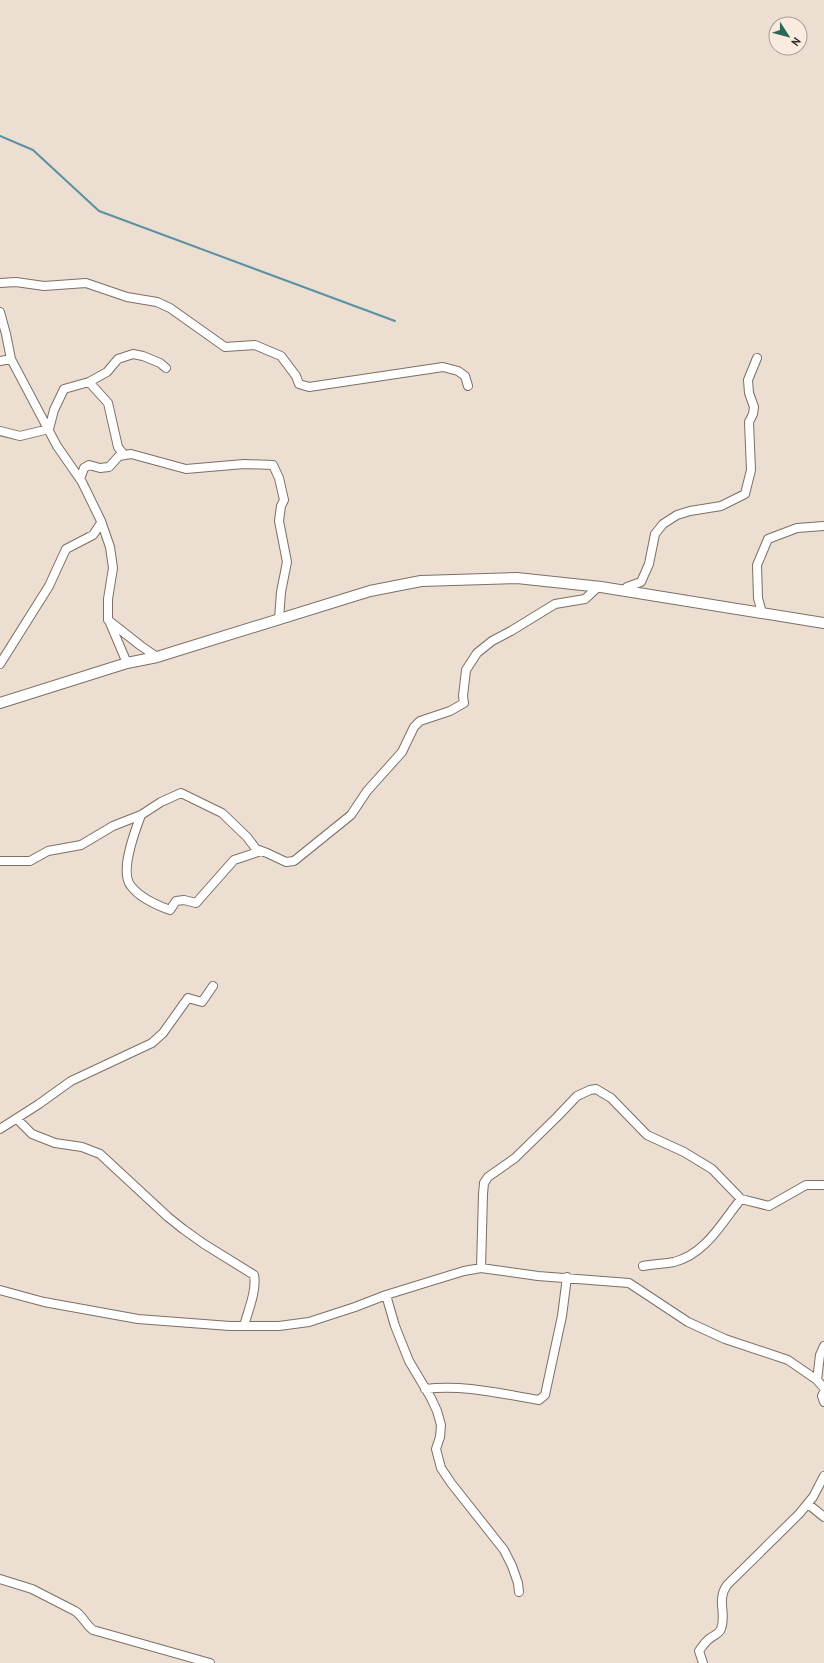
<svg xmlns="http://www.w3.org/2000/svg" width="824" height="1663" font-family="'PT Sans',sans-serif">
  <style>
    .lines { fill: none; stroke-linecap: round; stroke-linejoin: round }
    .stream { stroke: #5991a2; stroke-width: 2 }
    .minor-casing { stroke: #7c6f64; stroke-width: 10 }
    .tertiary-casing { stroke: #7c6f64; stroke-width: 12 }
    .minor { stroke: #fff; stroke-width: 8 }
    .tertiary { stroke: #fff; stroke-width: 10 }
  </style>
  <rect width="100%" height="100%" fill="#ecded1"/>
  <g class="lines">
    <path class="stream" d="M0,136L33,150L99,211L395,321"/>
    <defs>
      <path id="minor" d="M0,283L16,282L44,286L86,283L127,297L157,302L170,308L225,347L255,345L281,356L296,376L299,384L309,387L443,367L458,371L465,376L468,386
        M0,312L6,334L11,359L57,446L82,482L101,521L110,547L113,568L108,599V620L141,646L157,657
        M0,361L11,359
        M89,382L108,403L118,447L124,455
        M0,431L20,436L49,429L54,410L64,389L89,382L107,372L118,359L133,354L143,356L160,363L166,368
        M80,479L84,468L89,465L100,468L109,467L119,456L131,454L186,469L244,464L273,465L279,478L284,500L281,506L279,521L287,562L281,592L279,619
        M623,591L627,587L641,582L649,564L655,534L663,524L677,515L690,511L721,506L745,494L751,470L749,422L753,414L754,407L749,393L748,380L757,358
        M762,613L758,598L757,565L768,539L797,528L824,526
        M110,623L127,663
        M0,664L49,586L66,549L93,535L101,523
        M141,815C135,831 119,872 131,886C140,898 156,905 170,910L176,901L184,900L196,903L234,860L261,851
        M0,861H30L48,851L81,845L113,826L141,815L161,802L181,793L222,813L247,837L256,849L267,853L286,862L294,861L351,815L367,791L402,752L414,727L420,721L450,711L464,703L463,696L466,670L477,653L492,641L511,631L555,604L585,599L598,587
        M17,1119L32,1134L55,1143L82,1147L100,1154L168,1217L183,1229L204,1244L254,1275C257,1290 248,1311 244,1326
        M0,1129L39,1104L71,1081L152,1043L163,1033L188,998L202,1002L213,986
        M643,1266C653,1264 664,1264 674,1262C706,1254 722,1222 741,1199L769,1206L806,1185H824
        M481,1268L483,1194L484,1183L488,1177L515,1158L557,1117L577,1096L590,1090L596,1089L611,1098L647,1135L684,1152L712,1169L741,1199
        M0,1290L44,1302L138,1319L230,1326H279L309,1322L355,1307L386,1295L464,1271L481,1268L538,1276L629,1283L688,1322L725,1339L788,1360L817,1380
        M386,1295L395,1326L409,1361L431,1398L437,1411L441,1425L440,1437L436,1449L441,1468L451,1483L504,1550L512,1566L518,1583L519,1592
        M824,1346L820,1355L817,1380L824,1388
        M425,1389C463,1384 502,1394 539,1400L545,1395L562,1316L567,1277
        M824,1392L822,1396L824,1402
        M808,1504L824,1517
        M0,1579L32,1589L75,1611C83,1616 85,1624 93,1630L210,1663
        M703,1663L699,1651C702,1647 705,1642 709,1639C714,1635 719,1634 721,1629C727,1613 716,1601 727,1585L799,1514L813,1497L824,1476"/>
      <path id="tertiary" d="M0,703L127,663L157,657L370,591L421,581L517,578L601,587L824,623"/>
    </defs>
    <use href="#minor" class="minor-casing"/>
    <use href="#tertiary" class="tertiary-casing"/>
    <use href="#minor" class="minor"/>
    <use href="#tertiary" class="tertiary"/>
  </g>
  <g transform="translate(788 36) rotate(126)"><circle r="19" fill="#f9ebde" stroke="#aaa096"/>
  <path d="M0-3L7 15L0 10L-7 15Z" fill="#296958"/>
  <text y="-6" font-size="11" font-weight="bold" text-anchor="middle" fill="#342f2a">N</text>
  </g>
</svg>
